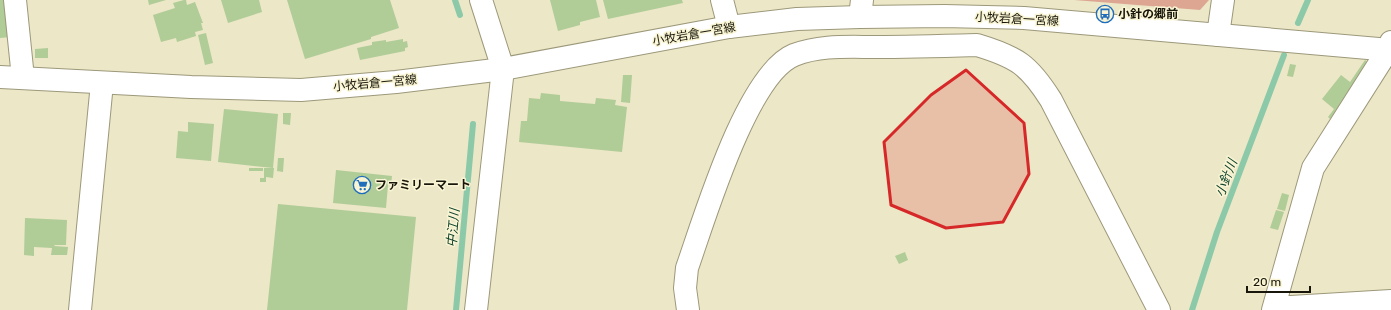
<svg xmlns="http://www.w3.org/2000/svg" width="1391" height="310" font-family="Rubik,'Noto Sans JP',sans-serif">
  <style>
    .green { fill: #dda693 }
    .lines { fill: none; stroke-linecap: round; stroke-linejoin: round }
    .stream { stroke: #8bc9a9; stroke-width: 6 }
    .building { fill: #b0cc97 }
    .minor-casing { stroke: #9c987a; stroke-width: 24 }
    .major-casing { stroke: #9c987a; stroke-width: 24 }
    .minor { stroke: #fff; stroke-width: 22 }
    .major { stroke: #fff; stroke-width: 22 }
    .marked { fill: #d62828; fill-opacity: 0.2; stroke: #d62828; stroke-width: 3; stroke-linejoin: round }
    .labels { text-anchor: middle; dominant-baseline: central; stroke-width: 3; stroke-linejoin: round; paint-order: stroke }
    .poi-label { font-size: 12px; font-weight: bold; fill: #18160a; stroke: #f9f5d4; text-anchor: start }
    .street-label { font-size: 12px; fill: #18160a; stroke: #f9f5d4 }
    .water-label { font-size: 13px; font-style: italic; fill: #0f422d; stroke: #f9f5d4 }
  </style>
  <rect width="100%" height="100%" fill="#ece7c7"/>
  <path class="green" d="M1074,0H1209L1200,10Z"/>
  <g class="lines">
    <path class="stream" d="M455,0L460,15
      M1298,23L1308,0
      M456,310L473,124
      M1192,310L1217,232L1284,55"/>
  </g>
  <path class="building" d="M0,0H8L11,37L0,38Z
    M148,0H166L149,5Z
    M184,0H186L187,5L195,2L203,23H201L203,30L195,32L196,36L177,42L176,38L161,42L153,15L175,8L173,3Z
    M221,0H259L262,12L228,23Z
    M287,0H390L399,28L371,37V39L305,59Z
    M550,0H596L600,17L580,22V25L558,31Z
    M603,0H682L683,3L608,19Z
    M206,33L213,63L205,65L198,35Z
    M403,39V42L407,41L408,47L405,48V51L360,60L357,48L372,45V42L386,40V42Z
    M48,48V58H35V49Z
    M1365,60L1370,64L1330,119L1328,117L1334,109L1322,99L1341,75L1350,82Z
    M1290,64L1296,65L1293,77L1287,76Z
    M623,75H632L630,103L621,102Z
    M541,93L560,95V101L595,104L596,98L616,100L615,105L627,107L622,152L519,142L521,121H527L529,98L540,99Z
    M224,109L278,114L273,168L218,162Z
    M283,113H291L290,125L283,124Z
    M188,122L214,124L211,161L176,158L178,131L188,132Z
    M278,158H284L283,172L277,171Z
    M249,168H263V171H249Z
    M264,168H274L273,178L266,177V182H260V178H264Z
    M336,170L392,176L391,185H388L386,208L333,203Z
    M1282,193L1289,195L1285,211L1277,209Z
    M278,204L416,217L407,310H267Z
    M1276,210L1284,212L1278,230L1270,228Z
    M25,218L67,220L66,245H55L54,246L68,247L67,255H51L52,248L34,247V256L24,255Z
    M905,252L908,260L899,264L895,256Z"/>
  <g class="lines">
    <defs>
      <path id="minor" d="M15,0L23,78
        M722,0L729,27
        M860,17L862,0
        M1218,35L1223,0
        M1274,308L1391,301
        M80,310L102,83
        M476,310L503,69L481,0
        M688,310L685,288L687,268C704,220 747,74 794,55C820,45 847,47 875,47C909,47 943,46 977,45C1017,57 1029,65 1051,100L1159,310
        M1273,310L1313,168L1388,50L1391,42"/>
      <path id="major" d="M0,77L191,87L301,90L396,82L503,69L729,27L797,19L860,17L944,16L1024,18L1391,50"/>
    </defs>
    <use href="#minor" class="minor-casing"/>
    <use href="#major" class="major-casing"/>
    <use href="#minor" class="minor"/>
    <use href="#major" class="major"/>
  </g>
  <path class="marked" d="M966,70L1024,123L1029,174L1003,222L946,228L891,205L884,142L931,95Z"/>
  <defs>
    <symbol id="bus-ring" viewBox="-11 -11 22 22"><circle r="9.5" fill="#f9f5d4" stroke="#206dbc" stroke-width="1.5"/><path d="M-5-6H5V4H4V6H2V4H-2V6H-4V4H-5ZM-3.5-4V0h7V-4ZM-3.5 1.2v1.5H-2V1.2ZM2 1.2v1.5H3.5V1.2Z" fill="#206dbc"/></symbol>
    <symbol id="supermarket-ring" viewBox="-11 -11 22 22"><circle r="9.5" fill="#f9f5d4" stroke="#206dbc" stroke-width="1.5"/><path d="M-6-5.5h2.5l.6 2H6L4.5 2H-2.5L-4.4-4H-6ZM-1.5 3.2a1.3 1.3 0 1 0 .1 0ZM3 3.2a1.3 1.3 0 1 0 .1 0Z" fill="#206dbc"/></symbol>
  </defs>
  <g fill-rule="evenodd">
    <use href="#bus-ring" x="1095" y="4" width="20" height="20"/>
    <use href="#supermarket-ring" x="352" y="175" width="20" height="20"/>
  </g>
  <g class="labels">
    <g class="poi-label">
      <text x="1118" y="14">小針の郷前</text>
      <text x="375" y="185">ファミリーマート</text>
    </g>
    <g class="street-label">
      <text transform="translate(1017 19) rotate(3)">小牧岩倉一宮線</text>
      <text transform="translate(694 34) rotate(-10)">小牧岩倉一宮線</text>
      <text transform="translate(375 83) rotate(-5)">小牧岩倉一宮線</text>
    </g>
    <g class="water-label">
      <text transform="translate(1226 178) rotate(-69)">小針川</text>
      <text transform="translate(453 228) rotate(-85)">中江川</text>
    </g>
  </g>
  <path d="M1247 286v6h63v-6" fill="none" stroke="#18160a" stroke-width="2"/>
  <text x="1253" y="286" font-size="12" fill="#18160a" stroke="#f9f5d4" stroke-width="3" paint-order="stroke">20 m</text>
</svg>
